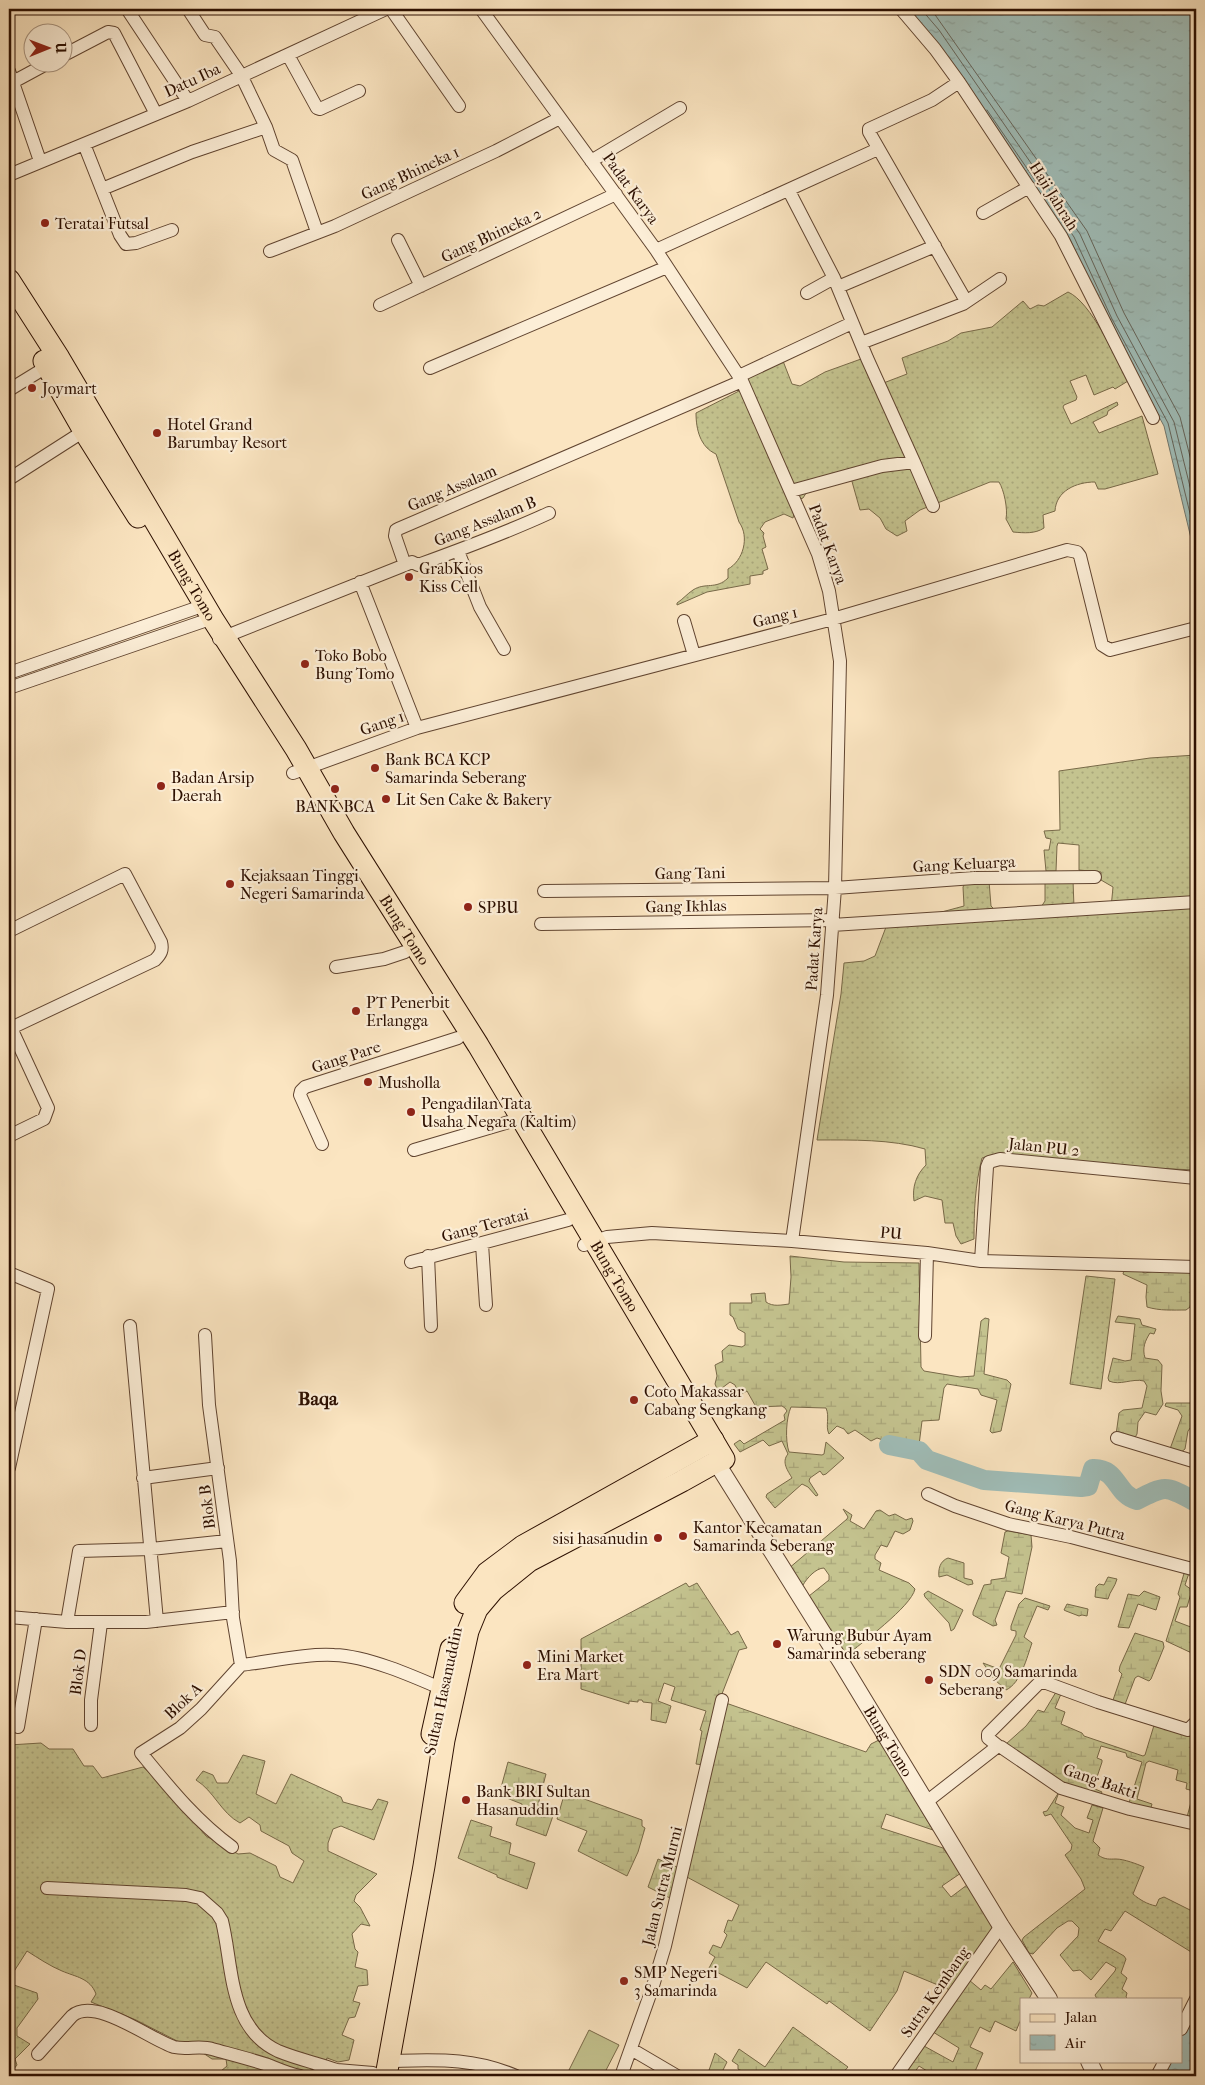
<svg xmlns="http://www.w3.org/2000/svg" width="1205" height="2085" font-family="'IM FELL French Canon',serif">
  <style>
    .grass { fill: url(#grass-dots); stroke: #786948 }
    .wetland { fill: url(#wetland-marsh); stroke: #786948 }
    .garden { fill: #c4c38f; stroke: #786948 }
    .water { fill: url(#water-ripples); stroke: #72786f }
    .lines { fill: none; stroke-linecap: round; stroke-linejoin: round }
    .shore { stroke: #66665c; stroke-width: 1 }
    .river { stroke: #a0beb9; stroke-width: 20 }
    .minor-casing { stroke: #604430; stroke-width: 14 }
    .tertiary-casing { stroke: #604430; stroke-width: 18 }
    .primary-casing { stroke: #2c0f00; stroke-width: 23 }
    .minor { stroke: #fceed7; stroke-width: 12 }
    .tertiary { stroke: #fceed7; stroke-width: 16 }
    .primary { stroke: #fbe5c1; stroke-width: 21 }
    .poi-dot { fill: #8f2418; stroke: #fceed7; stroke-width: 2 }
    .labels { text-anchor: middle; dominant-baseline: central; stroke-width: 4.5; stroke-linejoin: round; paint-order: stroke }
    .street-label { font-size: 16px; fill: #2c0f00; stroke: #fceed7 }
    .poi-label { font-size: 16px; fill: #2c0f00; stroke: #fceed7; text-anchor: start }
    .quarter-label { font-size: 19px; font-weight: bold; fill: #2c0f00; stroke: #fceed7 }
  </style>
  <defs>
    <pattern id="grass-dots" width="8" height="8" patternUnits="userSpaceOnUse" patternTransform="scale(1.25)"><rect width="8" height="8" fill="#c4c38f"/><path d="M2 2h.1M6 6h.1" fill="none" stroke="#a9a67a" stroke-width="1.8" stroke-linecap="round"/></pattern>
    <pattern id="wetland-marsh" width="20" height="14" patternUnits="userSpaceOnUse" patternTransform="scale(1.25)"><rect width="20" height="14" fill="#c4c38f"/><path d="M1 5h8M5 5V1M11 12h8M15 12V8" fill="none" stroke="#a9a67a"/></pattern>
    <pattern id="water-ripples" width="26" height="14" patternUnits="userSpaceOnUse" patternTransform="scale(1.25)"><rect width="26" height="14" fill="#a0beb9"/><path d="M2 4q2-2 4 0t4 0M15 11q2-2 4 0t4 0" fill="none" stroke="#8aa29d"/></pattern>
  </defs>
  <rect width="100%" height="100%" fill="#fbe5c1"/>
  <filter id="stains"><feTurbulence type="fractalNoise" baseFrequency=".004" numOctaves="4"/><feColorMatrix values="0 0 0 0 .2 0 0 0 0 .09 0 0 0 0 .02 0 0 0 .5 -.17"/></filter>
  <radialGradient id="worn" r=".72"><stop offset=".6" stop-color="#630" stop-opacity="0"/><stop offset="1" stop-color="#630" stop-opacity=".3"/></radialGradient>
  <path class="grass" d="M1068,292C1091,302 1116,358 1128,381L1115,389L1113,387L1094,395L1086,375L1070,381L1077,397L1076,400L1064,405L1063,407L1071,424L1117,402L1118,405L1108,411L1107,415L1093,422L1099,433L1142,416L1158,474L1105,489H1098L1095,482C1076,482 1056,491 1055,511L1043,515L1044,528C1035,534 1024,533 1013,532L1006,519C1008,509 1004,490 999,482H990L920,510L905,521L907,531L897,536L886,529L880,518L869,509L860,510L851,478L808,490L803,498L797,500L793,518L784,514L765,522L760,529L764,533L763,536L766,547L762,549L768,569L763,571V574L750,576V584L707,592L677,605V603C683,599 687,594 693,590C705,582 716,590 728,578V569C743,561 750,537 739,522L716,454C700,447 696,429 696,413L739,391L748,378L783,361L792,384L800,386L825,372L861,359L873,387L907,374L902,358L948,341L961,333L992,327L1023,301L1030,309L1038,305L1044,306Z
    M1196,755V1170L1100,1166L990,1156L982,1158C975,1185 974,1211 974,1239L961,1244L956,1236L953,1223H945L942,1200L925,1196L914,1201C912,1187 916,1175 926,1165L925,1149C891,1139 852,1140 817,1140L841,994L844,963L864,961L875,956L886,927L964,906L963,887L965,883L989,881L991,906L997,912L1041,907L1045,901V882L1073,880L1074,908H1111L1113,887L1101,880V872L1079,870V845L1058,843L1057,846L1056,871H1046L1044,850H1049L1051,839L1046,838L1044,831L1060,830L1059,771L1150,758Z
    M1086,1276L1115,1279L1101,1389L1070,1384Z
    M41,1743L49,1749H73L84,1766H93L102,1778L143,1767L164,1786L206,1836L238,1854L250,1853L276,1866L280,1877L293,1883L304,1861L292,1853L289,1846L261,1831L260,1825L249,1817L240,1823C221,1813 214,1791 196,1780L203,1771L213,1775L217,1783H228L243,1755L265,1761L256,1794L276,1804L291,1774L341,1797L343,1802L372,1810L378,1799L388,1802L374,1840L341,1826L333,1829L328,1843V1851L377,1874L356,1895L354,1901L360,1907L370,1926L361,1924L352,1934L355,1949L358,1952L355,1967L367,1970L368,1985L358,1986L353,2001L360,2003L355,2017L349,2018L342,2035L354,2040L349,2060L338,2062L327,2058L321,2076H215L227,2066L226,2059H212L191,2045L179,2042L136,2020L91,2002L96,1994C90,1978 76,1977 62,1971C50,1966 38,1958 27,1951L13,1973L11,1984L37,1993L38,1999L17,2028V2036L30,2044L15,2059L17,2065L9,2075V1745Z
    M1059,1792L1055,1803L1064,1807L1061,1815L1075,1828L1089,1833L1093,1820L1087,1818L1092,1805L1103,1808L1093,1841L1100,1848L1098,1855C1105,1860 1110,1859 1116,1859C1124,1859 1137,1864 1144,1867L1133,1894C1140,1900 1147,1904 1156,1906L1159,1899L1164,1897L1196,1913V1955L1125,1911L1111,1931L1105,1929L1098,1941L1124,1956L1126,1959L1121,1973L1127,1978L1122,1989L1127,1993L1126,1997L1128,1999H1097L1095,1995L1115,1971L1116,1968L1106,1962L1091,1980L1080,1970L1073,1971L1060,1955L1078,1936L1079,1928L1072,1921H1068L1057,1928L1033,1954L1029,1953L1022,1940L1024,1937L1085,1889L1081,1879L1065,1855L1071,1850L1072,1845L1051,1814L1045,1816L1043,1812L1047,1811Z"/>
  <path class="wetland" d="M790,1256L844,1262L919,1263L921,1367L924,1371L960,1377L974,1376L981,1321L985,1318L989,1319L984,1374L1007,1380L1011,1384L1001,1431L992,1433L990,1431L997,1400L981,1395L978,1389L947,1384L944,1388L939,1420L922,1421L919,1445L916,1448L912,1446L904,1447L877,1438L871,1441L855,1430L848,1434L844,1429L837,1426L829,1434C825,1426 830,1417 826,1408L791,1407C786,1418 785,1440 789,1452L822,1455L824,1454L826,1442L844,1458L826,1474L823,1475L820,1471L810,1478L809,1481L818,1495L816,1496L808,1487L802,1484L775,1508L766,1497L767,1494L792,1478C788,1471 781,1462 788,1454L782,1441L769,1446L763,1440L740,1452L734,1444L740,1440L744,1444L785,1420L784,1415L787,1411L785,1408L782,1406L756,1407L747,1391L739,1395L735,1385L730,1382L718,1391L715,1384L717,1376L715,1365L723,1361L722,1351L729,1345L742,1347L745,1345V1333L738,1329L733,1317L730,1315V1303H752L751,1294L765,1293L766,1302C773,1307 781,1305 789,1304L791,1277Z
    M1124,1270H1138L1145,1273L1155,1271L1189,1270L1196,1274L1190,1307L1186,1310C1173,1310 1160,1311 1147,1307L1146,1297L1147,1285L1123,1274Z
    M1118,1316L1140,1319L1142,1325L1156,1329L1154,1334L1150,1333C1145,1341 1142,1348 1145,1358L1158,1360L1162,1365L1161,1391L1163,1404L1156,1415L1145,1412L1138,1422L1137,1434L1133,1441L1116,1435L1119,1413L1123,1410L1142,1408L1147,1386L1144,1381C1132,1378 1120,1386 1109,1381L1108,1378L1113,1358L1125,1361L1131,1360L1135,1324L1115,1322Z
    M1196,1369V1427H1191L1188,1431L1185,1449L1180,1453L1170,1449L1182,1416L1178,1410L1165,1406L1166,1403H1191C1196,1393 1190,1378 1196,1369Z
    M843,1509L852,1515L850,1521L864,1529L876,1511L880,1510L889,1516L895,1514L906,1520L912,1518L913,1521L910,1530L903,1534L895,1531L887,1547L881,1545L875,1555V1559L881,1563L879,1570L909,1583L915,1589C911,1607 861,1643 846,1656L809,1596L829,1580V1575L824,1568C816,1568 807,1578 803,1585L788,1569L847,1519L848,1517Z
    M1008,1531L1031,1535L1032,1547L1022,1594L1006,1591L995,1620L997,1625L993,1626L973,1615V1612L984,1585L991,1584V1580L1005,1578L1009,1557L1001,1553L1005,1532Z
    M948,1558L964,1563V1578L972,1580L973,1584L968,1585L947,1575L939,1577C938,1569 940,1561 948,1558Z
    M1185,1570L1189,1573L1185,1585L1192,1590L1187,1607H1180L1175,1621L1196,1629V1655L1166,1641L1180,1597L1178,1594Z
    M1108,1577L1117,1579C1115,1587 1110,1591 1108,1599L1095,1597L1096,1587L1099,1584L1104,1585Z
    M686,1583L689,1587L697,1583L731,1635L738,1631L747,1648L739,1650L720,1699L704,1765L696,1764L702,1731L700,1730L706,1711L671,1700L675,1687L664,1683L658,1701L671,1706L666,1723L651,1720L652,1703L643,1702L642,1700H638V1702L629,1701V1704L581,1689V1639Z
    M928,1591L963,1610L954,1629L951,1631L949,1623L925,1597L924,1594Z
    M1144,1591L1160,1597L1156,1610L1138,1604L1129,1628L1118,1627L1128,1594L1139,1596Z
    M1025,1598L1050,1606L1048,1610L1037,1606L1024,1637L1032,1643C1027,1657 1021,1683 1006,1690L994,1679L983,1663L999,1669L1016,1635V1631L1011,1630V1626L1019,1604Z
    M1067,1604L1088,1609L1087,1616L1082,1615L1079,1616L1066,1611L1064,1610Z
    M1135,1633L1163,1642L1164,1647L1151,1679L1149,1681L1138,1676L1135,1678L1124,1707L1112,1703L1122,1674L1119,1671L1120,1666Z
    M1056,1692L1061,1694L1055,1708L1065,1712L1061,1724L1082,1733L1084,1736L1143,1756L1145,1755L1155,1722L1196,1728V1821L1187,1817L1194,1791L1186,1789L1187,1783L1176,1780L1178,1770L1149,1761L1146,1763L1137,1799L1152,1804L1150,1811L1128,1806L1142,1762L1127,1757L1126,1753L1101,1746L1097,1758L1102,1760V1762L1094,1786L1095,1789L1102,1792L1100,1796L1069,1787L1006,1744L1026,1726L1038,1710L1044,1712Z
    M723,1702L866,1752L871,1744L879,1740L933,1830L886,1814L881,1828L943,1848L961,1873L942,1886L951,1897L967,1885L995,1929L950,1990L904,1971L897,1991L870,2031L829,2001L827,2004L766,1962L747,1988L709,1968L715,1957L709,1953L713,1945L721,1948L727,1935L724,1932L728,1920L732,1921L739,1905L685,1876Z
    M508,1762L546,1774L538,1805L555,1810L546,1836L516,1825L522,1804L499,1795Z
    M565,1792L642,1820V1826L645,1828L638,1852L627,1876L578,1851L587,1831L557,1819Z
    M471,1820L492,1827L490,1836L511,1843L509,1854L535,1863L527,1889L497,1877V1875L458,1858Z
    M658,1859L677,1867L672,1899L648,1887Z
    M1013,1962L1032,1993L1029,1999H1021V2019L1016,2031L995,2021L990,2032L980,2027L970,2047L983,2053L973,2076H935L919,2066L912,2076L905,2073L924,2046L953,2062L959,2048L933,2032L969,1980L981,1990L985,1985L991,1989Z
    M793,2027L848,2067L840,2076H835L830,2073L827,2076H783L774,2070L768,2076H751L738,2069V2065L732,2061L739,2049L765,2067Z
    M715,2053L727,2062L720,2076H707Z"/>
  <path class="garden" d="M589,2030L619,2045L603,2076H576L568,2072Z"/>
  <path class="water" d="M907,9H1196V559L1164,426L1107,321L1070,239Z
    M1196,2003V2076H1159L1166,2061H1181V2032Z"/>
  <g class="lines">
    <path class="shore" d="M921,9L939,30L1080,234L1117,316L1174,422L1196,511
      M931,9L1087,231L1124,313L1180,417L1196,480
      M987,110L1074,237L1112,319L1168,423L1196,538"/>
    <path class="river" d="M889,1445L919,1451L927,1460L984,1480L1081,1487L1088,1486L1093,1469C1118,1468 1116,1495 1137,1500C1167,1484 1166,1486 1196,1502"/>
    <defs>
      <path id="minor" d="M127,9L188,101
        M188,9L205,35L215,37L241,75L266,127L274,150L292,160L317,232
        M391,9L459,106
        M481,9L656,250L742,381L818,554L829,591L840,661L835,888L827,995L792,1241
        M901,9L935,49L959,82L1061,236L1153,418
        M288,55L317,108L320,109L359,91
        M62,56L108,32L114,33L156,114
        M9,71L40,161
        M13,82L50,62
        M959,82L932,100L869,129V132L966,301
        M84,144L120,235L126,244L136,243L172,230
        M591,161L680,108
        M9,175L188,101L386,9
        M102,189L192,152L266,127
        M789,191L834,278L867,358L914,462
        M983,213L1029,187
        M398,240L421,286
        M656,250L878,149
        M270,251L335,226L496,151L560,118
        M838,287L935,246
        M807,293L834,278
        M380,305L616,194
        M861,343L963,304L1000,279
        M430,368L667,267
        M739,376L852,323
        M9,390L48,366
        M9,479L84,431
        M791,491L882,466L914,462L933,506
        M458,551L480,607L504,649
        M405,565L412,562L418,565C462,549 506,533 549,513
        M360,582L417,728
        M684,621L694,655
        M219,639L405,565L395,536L396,530L398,529L742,381
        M9,673L205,605
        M9,688L213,618
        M293,773L417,728L833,619L1067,550L1077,552L1080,556L1102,645L1110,650L1196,628
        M544,891L835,888L974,878L1095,877
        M541,924L832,920
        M832,925L1196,902
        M9,931L125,874L161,942C163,950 161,954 155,960L11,1028L48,1108L44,1119L9,1136
        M336,967L384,959L405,952
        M322,1144L300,1095L301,1091L305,1087L458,1038
        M414,1150L509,1122
        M482,1244L486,1305
        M584,1245L607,1237L652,1233L792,1241L927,1253L981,1261L1196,1267
        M428,1256L431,1326
        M981,1261L987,1167L989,1162L1000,1159L1196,1178
        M411,1262L568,1220
        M9,1273L48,1289L9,1468
        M130,1326L157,1621
        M205,1335L209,1405L230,1561L233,1618L241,1665
        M925,1336L927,1253
        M1117,1438L1196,1462
        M143,1478L218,1468
        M928,1494L955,1506L1008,1524L1071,1537L1196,1570
        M9,1617L67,1622H146L233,1612
        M67,1622L79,1551L151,1549L227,1541
        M241,1665C269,1662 307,1653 334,1655C368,1656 415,1677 447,1691
        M91,1725V1700L101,1623
        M18,1727L36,1619
        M1001,1747L1061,1788L1130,1809L1196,1824
        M925,1803L998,1746L988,1738V1734L1041,1681L1098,1702L1188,1730L1194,1724L1196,1725
        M232,1847C196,1821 169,1787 141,1753L180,1728L201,1709L241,1665
        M47,1888L186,1895L200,1898L217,1913L222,1921C233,1965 228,2028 278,2051C297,2059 317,2063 337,2070
        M1181,2029L1196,1999
        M631,2049L677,2076
        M38,2054L72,2016C95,1996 151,2040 174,2047C187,2050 200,2045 212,2049C230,2054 250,2059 268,2065C278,2069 289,2074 300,2076
        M389,2061C436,2060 471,2057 516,2076
        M313,2076L337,2070L373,2073
        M621,2076L652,1989L665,1946L722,1700
        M896,2076L1001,1926
        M1157,2076L1165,2061"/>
      <g id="tertiary">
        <path id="s1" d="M716,1462L841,1662L1001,1926L1049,1999"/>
        <path d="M1089,2061L1096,2076"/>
      </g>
      <g id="primary">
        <path id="s2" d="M9,280L59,358L214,621L296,749L344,833L478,1045L724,1459L716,1462L682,1481L529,1561L493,1590L477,1609L468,1631L444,1740L424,1866L386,2076"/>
        <path d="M44,361L84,431L138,517"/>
        <path d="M465,1603L487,1573L523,1546L713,1440"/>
        <path d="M432,1734L451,1649"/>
      </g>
    </defs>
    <use href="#minor" class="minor-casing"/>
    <use href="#tertiary" class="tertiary-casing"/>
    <use href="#primary" class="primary-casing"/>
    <use href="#minor" class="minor"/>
    <use href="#tertiary" class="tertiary"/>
    <use href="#primary" class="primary"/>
  </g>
  <g class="poi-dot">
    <circle cx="45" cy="223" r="5"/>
    <circle cx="32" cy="388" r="5"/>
    <circle cx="157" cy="433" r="5"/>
    <circle cx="409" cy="577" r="5"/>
    <circle cx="305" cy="664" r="5"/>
    <circle cx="375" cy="768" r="5"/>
    <circle cx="161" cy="786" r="5"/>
    <circle cx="335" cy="789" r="5"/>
    <circle cx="386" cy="799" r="5"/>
    <circle cx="230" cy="884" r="5"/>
    <circle cx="468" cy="907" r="5"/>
    <circle cx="356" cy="1011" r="5"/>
    <circle cx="368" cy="1082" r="5"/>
    <circle cx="411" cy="1112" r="5"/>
    <circle cx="634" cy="1400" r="5"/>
    <circle cx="683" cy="1536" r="5"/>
    <circle cx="658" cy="1538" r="5"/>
    <circle cx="777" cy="1644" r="5"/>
    <circle cx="527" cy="1665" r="5"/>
    <circle cx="929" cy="1680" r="5"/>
    <circle cx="466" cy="1800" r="5"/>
    <circle cx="624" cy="1981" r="5"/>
  </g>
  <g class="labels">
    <g class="street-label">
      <text transform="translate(192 80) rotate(-25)">Datu Iba</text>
      <text transform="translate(410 173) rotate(-25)">Gang Bhineka 1</text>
      <text transform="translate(631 188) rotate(54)">Padat Karya</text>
      <text transform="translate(1054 196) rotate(58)">Haji Jahrah</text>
      <text transform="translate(491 235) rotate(-25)">Gang Bhineka 2</text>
      <text transform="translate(452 488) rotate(-23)">Gang Assalam</text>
      <text transform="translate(485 521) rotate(-22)">Gang Assalam B</text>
      <text transform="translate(828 544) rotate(70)">Padat Karya</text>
      <text stroke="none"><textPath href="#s2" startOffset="356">Bung Tomo</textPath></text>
      <text transform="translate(775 617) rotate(-14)">Gang 1</text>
      <text transform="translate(382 723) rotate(-19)">Gang 1</text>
      <text transform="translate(964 864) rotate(-3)">Gang Keluarga</text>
      <text transform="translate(690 873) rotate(-1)">Gang Tani</text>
      <text transform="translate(686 906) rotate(-1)">Gang Ikhlas</text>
      <text stroke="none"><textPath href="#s2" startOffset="761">Bung Tomo</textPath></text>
      <text transform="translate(814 949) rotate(-86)">Padat Karya</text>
      <text transform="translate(346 1057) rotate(-18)">Gang Pare</text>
      <text transform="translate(1044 1147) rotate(6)">Jalan PU 2</text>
      <text transform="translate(485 1225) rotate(-15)">Gang Teratai</text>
      <text transform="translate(891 1233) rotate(5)">PU</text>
      <text stroke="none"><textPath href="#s2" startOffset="1166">Bung Tomo</textPath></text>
      <text transform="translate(207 1507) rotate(-97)">Blok B</text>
      <text transform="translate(1065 1520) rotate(14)">Gang Karya Putra</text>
      <text transform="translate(78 1672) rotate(-83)">Blok D</text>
      <text transform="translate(443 1691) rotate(-78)">Sultan Hasanuddin</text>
      <text transform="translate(183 1701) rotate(-43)">Blok A</text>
      <text stroke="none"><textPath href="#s1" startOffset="328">Bung Tomo</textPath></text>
      <text transform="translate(1100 1781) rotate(19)">Gang Bakti</text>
      <text transform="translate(662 1886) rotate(-76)">Jalan Sutra Murni</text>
      <text transform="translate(935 1992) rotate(-55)">Sutra Kembang</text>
    </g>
    <g class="poi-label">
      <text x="55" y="223">Teratai Futsal</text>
      <text x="42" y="388">Joymart</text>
      <text x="167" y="424">Hotel Grand<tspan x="167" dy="18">Barumbay Resort</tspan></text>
      <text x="419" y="568">GrabKios<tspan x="419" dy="18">Kiss Cell</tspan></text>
      <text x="315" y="655">Toko Bobo<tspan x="315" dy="18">Bung Tomo</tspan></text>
      <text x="385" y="759">Bank BCA KCP<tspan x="385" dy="18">Samarinda Seberang</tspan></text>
      <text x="171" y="777">Badan Arsip<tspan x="171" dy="18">Daerah</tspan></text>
      <text x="396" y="799">Lit Sen Cake &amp; Bakery</text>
      <text x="335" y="806" text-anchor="middle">BANK BCA</text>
      <text x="240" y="875">Kejaksaan Tinggi<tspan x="240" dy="18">Negeri Samarinda</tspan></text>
      <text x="478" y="907">SPBU</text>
      <text x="366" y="1002">PT Penerbit<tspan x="366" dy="18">Erlangga</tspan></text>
      <text x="378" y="1082">Musholla</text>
      <text x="421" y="1103">Pengadilan Tata<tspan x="421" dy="18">Usaha Negara (Kaltim)</tspan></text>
      <text x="644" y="1391">Coto Makassar<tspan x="644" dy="18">Cabang Sengkang</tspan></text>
      <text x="693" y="1527">Kantor Kecamatan<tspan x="693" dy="18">Samarinda Seberang</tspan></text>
      <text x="648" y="1538" text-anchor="end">sisi hasanudin</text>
      <text x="787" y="1635">Warung Bubur Ayam<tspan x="787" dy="18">Samarinda seberang</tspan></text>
      <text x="537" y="1656">Mini Market<tspan x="537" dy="18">Era Mart</tspan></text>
      <text x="939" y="1671">SDN 009 Samarinda<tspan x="939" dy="18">Seberang</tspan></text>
      <text x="476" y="1791">Bank BRI Sultan<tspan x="476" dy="18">Hasanuddin</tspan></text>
      <text x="634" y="1972">SMP Negeri<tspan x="634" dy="18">3 Samarinda</tspan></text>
    </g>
    <g class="quarter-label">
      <text x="318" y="1399">Baqa</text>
    </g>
  </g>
  <rect width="1205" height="2085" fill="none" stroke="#fbe5c1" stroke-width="30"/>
  <rect x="10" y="10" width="1185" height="2065" fill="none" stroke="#2c0f00" stroke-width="2.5"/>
  <rect x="15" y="15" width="1175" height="2055" fill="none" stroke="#2c0f00"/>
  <rect x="1020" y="1998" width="162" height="65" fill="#fceed7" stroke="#a99581"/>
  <rect x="1030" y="2014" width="25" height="8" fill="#fbe5c1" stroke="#a99581"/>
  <text x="1065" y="2022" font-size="15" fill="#2c0f00">Jalan</text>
  <rect x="1030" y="2035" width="25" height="15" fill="url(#water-ripples)" stroke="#a99581"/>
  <text x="1065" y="2048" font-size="15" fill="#2c0f00">Air</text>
  <g transform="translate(48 48) rotate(89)"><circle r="24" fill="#fceed7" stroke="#a99581"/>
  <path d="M0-4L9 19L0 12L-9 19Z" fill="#8f2418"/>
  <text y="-8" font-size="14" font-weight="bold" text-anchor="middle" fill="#2c0f00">U</text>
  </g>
  <rect width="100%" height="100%" filter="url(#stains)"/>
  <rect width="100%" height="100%" fill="url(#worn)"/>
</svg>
